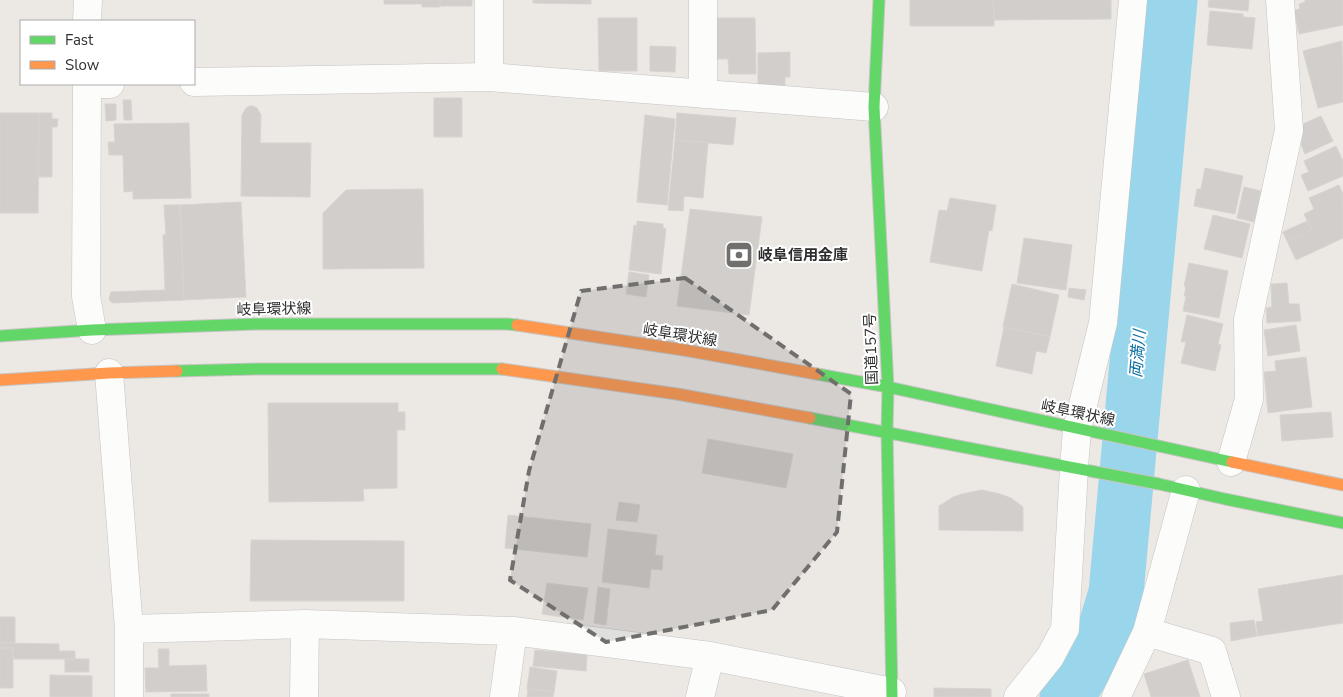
<svg xmlns="http://www.w3.org/2000/svg" width="1343" height="697" font-family="'Nunito Sans','Noto Sans JP',sans-serif">
  <style>
    .lines { fill: none; stroke-linecap: round; stroke-linejoin: round }
    .river { stroke: #99d6ec; stroke-width: 55 }
    .building { fill: #d1cecb; stroke: #d7d4d0 }
    .street-casing { stroke: #c5c4c5; stroke-width: 29 }
    .fast-casing { stroke: #c6c5c4; stroke-width: 13 }
    .slow-casing { stroke: #c6c5c4; stroke-width: 13 }
    .street { stroke: #fcfcfb; stroke-width: 28 }
    .fast { stroke: #63d668; stroke-width: 11 }
    .slow { stroke: #ff974d; stroke-width: 11 }
    .marked { fill: #706f6e; fill-opacity: 0.2; stroke: #706f6e; stroke-width: 4; stroke-dasharray: 10 6; stroke-linejoin: round }
    .labels { text-anchor: middle; dominant-baseline: central; stroke-width: 4; stroke-linejoin: round; paint-order: stroke }
    .poi-label { font-size: 15px; font-weight: bold; fill: #2e2e2e; stroke: #fff; text-anchor: start }
    .street-label { font-size: 15px; fill: #2e2e2e; stroke: #fff }
    .water-label { font-size: 16px; font-style: italic; fill: #0d6fa3; stroke: #fff }
  </style>
  <rect width="100%" height="100%" fill="#ece8e4"/>
  <g class="lines">
    <path class="river" d="M1067,697L1103,636L1116,593L1170,0"/>
  </g>
  <path class="building" d="M384,0H440V7H422V4H384Z
    M440,0H472V6H440Z
    M533,0H591V4L533,3Z
    M910,0H994V26H910Z
    M993,0H1111V19L994,20Z
    M1209,0H1249L1248,11L1208,7Z
    M1305,0H1343V25L1299,34L1294,10L1300,9L1299,4L1305,2Z
    M1210,11L1243,14V17L1255,18L1252,49L1207,45Z
    M598,18H637V71H599Z
    M716,18H755L756,74H729L728,59H716Z
    M1342,41L1343,102L1318,108L1303,51Z
    M650,46L676,47L675,72L650,71Z
    M790,52V77H785V88L758,89V53Z
    M434,98H462V137H434Z
    M123,100H131L132,120H124Z
    M105,104H116V120L106,121Z
    M250,106H253L257,108L261,115L260,143H311L310,197L241,196L242,115L246,108Z
    M0,113H39L38,213H0Z
    M39,113H52V119H58L57,127H52V177H38Z
    M677,113L736,118L733,145L675,140Z
    M645,115L675,119L667,205L637,202Z
    M1321,116L1333,141L1305,154L1301,144L1303,124Z
    M189,123L191,198L133,199V191L124,192L123,155H109L108,142H115L114,124Z
    M675,140L708,143L703,198L684,196L683,211L668,210Z
    M1336,146L1343,161V176L1308,191L1301,175L1309,172L1304,161Z
    M1205,168L1243,176L1235,214L1194,206L1197,189H1201Z
    M1339,185L1343,194V204H1342L1343,207V238L1296,260L1287,241L1312,230L1304,214L1314,209L1309,198Z
    M1244,187L1261,191L1254,222L1237,218Z
    M423,189L424,268L323,269V213L346,190Z
    M950,198L996,205L992,231L989,230L982,271L930,262L939,210L947,211Z
    M241,202L246,297L184,300L180,205Z
    M164,205H180L184,300L113,303L110,301L109,298L111,292L165,290L163,235L166,234Z
    M690,209L762,217L749,315L677,306Z
    M1213,215L1250,224L1242,258L1204,249Z
    M637,221L663,224V228L666,229L661,274L629,270L634,225L637,226Z
    M1307,221L1312,230L1287,241L1283,232Z
    M1024,238L1072,245L1066,290L1017,283Z
    M1189,263L1228,271L1219,318L1183,311L1186,296H1184L1186,287L1184,286Z
    M629,272L649,275L646,297L626,294Z
    M1287,283L1289,304H1299L1301,321L1267,323L1266,308L1272,307L1271,284Z
    M1012,284L1059,295L1050,337L1003,327Z
    M1069,288L1086,290L1084,300L1068,297Z
    M1187,315L1223,324L1218,344L1221,345L1215,371L1181,363L1186,342H1181Z
    M1296,325L1300,351L1268,356L1264,330Z
    M1004,327L1050,337L1046,353L1036,351L1032,374L996,366Z
    M1306,357L1312,407L1268,413L1264,372L1276,371L1275,361Z
    M268,403H398V412H405V430H397V488L363,489L364,501L269,502Z
    M1331,412L1333,437L1282,441L1280,415Z
    M708,439L793,454L786,488L702,473Z
    M982,490L1000,494L1011,498L1023,507V531L939,530V506L953,497L962,494Z
    M619,502L640,505L637,522L616,520Z
    M508,515L591,524L587,557L505,548Z
    M608,529L657,535L655,555L663,556L662,570L651,569L649,588L602,582Z
    M251,540L404,541V601H250Z
    M1343,575V623L1258,636L1256,622L1263,621L1258,589Z
    M547,583L588,588L583,620L542,614Z
    M598,587L610,589L606,625L594,623Z
    M0,617H15V643H0Z
    M1254,620L1257,636L1231,641L1230,623Z
    M0,643L59,644V651H75V659H13V648H0Z
    M0,648H13V688H0Z
    M158,649H169V666L206,665L207,691L146,692L145,668H159Z
    M535,650L587,655L586,671L533,666Z
    M65,659H89V672H65Z
    M1188,660L1200,697H1151L1144,674Z
    M530,667L557,671L554,692L527,689Z
    M50,675L92,676V697H50Z
    M934,688L991,689V697H934Z
    M528,689L554,692L553,697H527Z
    M171,694H209V697H171Z"/>
  <g class="lines">
    <defs>
      <path id="street" d="M703,0V94
        M87,21L88,0
        M489,77V0
        M194,82L489,77L874,107
        M87,84L86,296L92,330
        M87,84H110
        M109,373L129,629V697
        M1231,462L1249,399L1248,320L1289,130L1280,0
        M129,629L305,624L513,631L710,656L892,692
        M1147,632L1212,651L1226,697
        M304,697L305,624
        M504,697L513,631
        M700,697L710,656
        M1018,697L1050,657L1065,629L1074,468L1077,429L1103,323L1133,0
        M1116,697L1147,632L1186,490"/>
      <path id="fast" d="M879,0L874,107L888,387L887,432L892,697
        M0,336L92,330L258,324H507L517,325
        M177,371L258,369H502
        M817,374L888,387L1232,462
        M810,418L1159,484L1225,499L1343,523"/>
      <path id="slow" d="M517,325L684,350L817,374
        M502,369L677,394L810,418
        M0,380L109,373L177,371
        M1232,462L1343,485"/>
    </defs>
    <use href="#street" class="street-casing"/>
    <use href="#fast" class="fast-casing"/>
    <use href="#slow" class="slow-casing"/>
    <use href="#street" class="street"/>
    <use href="#fast" class="fast"/>
    <use href="#slow" class="slow"/>
  </g>
  <path class="marked" d="M685,278L851,394L837,532L772,610L606,642L510,580L529,471L581,291Z"/>
  <defs>
    <symbol id="bank-square" viewBox="-11 -11 22 22"><rect x="-9" y="-9" width="18" height="18" rx="4" fill="#706f6e" stroke="#fff"/><path d="M-6-4H6V4H-6ZM0-2.3a2.3 2.3 0 1 0 0 4.6a2.3 2.3 0 1 0 0-4.6Z" fill="#fff"/></symbol>
  </defs>
  <g fill-rule="evenodd">
    <use href="#bank-square" x="723" y="239" width="32" height="32"/>
  </g>
  <g class="labels">
    <g class="poi-label">
      <text x="758" y="255">岐阜信用金庫</text>
    </g>
    <g class="street-label">
      <text transform="translate(274 309) rotate(-1)">岐阜環状線</text>
      <text transform="translate(680 335) rotate(9)">岐阜環状線</text>
      <text transform="translate(871 349) rotate(-92)">国道157号</text>
      <text transform="translate(1078 413) rotate(12)">岐阜環状線</text>
    </g>
    <g class="water-label">
      <text transform="translate(1138 354) rotate(-85)">両満川</text>
    </g>
  </g>
  <rect x="20" y="20" width="175" height="65" fill="#ffffff" stroke="#ababab"/>
  <rect x="30" y="36" width="25" height="8" fill="#63d668" stroke="#ababab"/>
  <text x="65" y="45" font-size="15" fill="#2e2e2e">Fast</text>
  <rect x="30" y="61" width="25" height="8" fill="#ff974d" stroke="#ababab"/>
  <text x="65" y="70" font-size="15" fill="#2e2e2e">Slow</text>
</svg>
